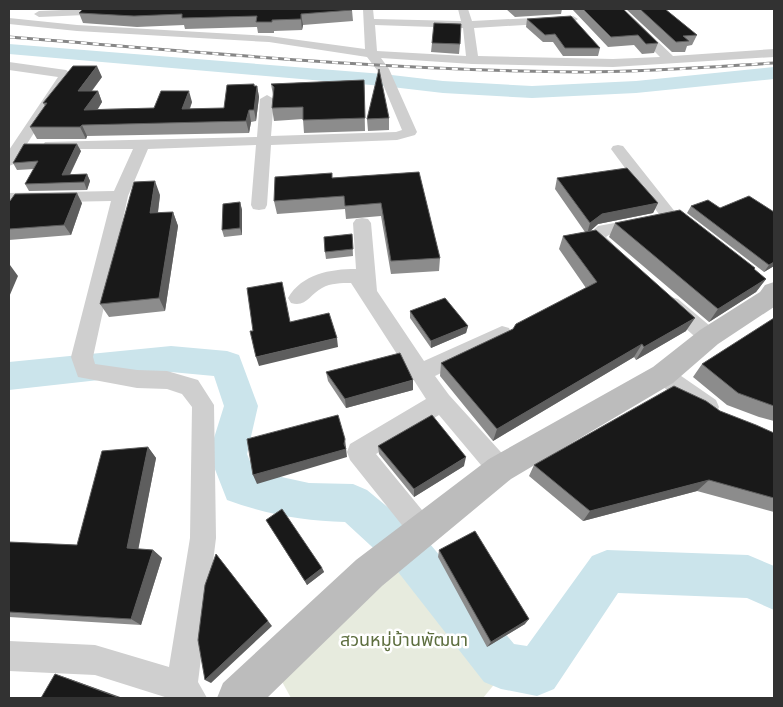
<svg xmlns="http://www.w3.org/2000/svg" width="783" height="707" font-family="'Alegreya Sans','Noto Sans Thai',sans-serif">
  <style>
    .green { fill: #e7ebde }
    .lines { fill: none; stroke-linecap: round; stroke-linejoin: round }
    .river { fill: #cbe4eb; fill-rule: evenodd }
    .street { fill: #cfcfcf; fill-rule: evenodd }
    .secondary { fill: #bcbcbc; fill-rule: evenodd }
    .rail-casing { stroke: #878787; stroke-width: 3 }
    .rail { stroke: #fff; stroke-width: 2; stroke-dasharray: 6; stroke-linecap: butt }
    .wall { fill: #8c8c8c }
    .shaded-wall { fill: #5e5e5e }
    .building { fill: #191919; stroke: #5e5e5e }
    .labels { text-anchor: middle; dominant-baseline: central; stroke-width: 5; stroke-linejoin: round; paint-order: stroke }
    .near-park-label { font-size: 18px; fill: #5d6e3f; stroke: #fff }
  </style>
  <rect width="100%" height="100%" fill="#fff"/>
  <path class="green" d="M410,553L501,676L483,698H291L280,678Z"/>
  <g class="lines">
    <path class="river" d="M9,44L383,74L443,81L532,86L636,81L774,67V79L636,93L532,98L443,93L383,86L9,54Z
      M171,346L227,351L239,355L258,406L247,454L254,471L309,483L353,484L367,490L425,538L514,644L527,646L592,556L607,550L748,555L774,566V610L747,598L618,593L554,689L537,696L501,689L484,682L395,568L345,522C305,521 265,514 227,500L209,454L224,406L214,376L171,372L9,390V362Z"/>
    <path class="street" d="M87,9H113L114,11L109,14L39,17L34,14L39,11Z
      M363,9H373L374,19L461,21L458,9H468L472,21L573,16L578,19L573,22L474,28L478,56L613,59L660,57L613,9H624L673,56L774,49V57L613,67L472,64L381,58L389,69L417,132L415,135L397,140L271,145L267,205L265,209L259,210L253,209L251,205L256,145L148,149L128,196L93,357L95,364L137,370L167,371L198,380L214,405L216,538L198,682L207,698H168L95,675L9,671V641L95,645L169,667L190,538L192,407L182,394L167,389L137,388L78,377L71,357L111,201L9,203V193L114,191L133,149H50L45,148L43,145L45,142L257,137L260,99L267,95L274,99L271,136L396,132L402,130L377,70L367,57L269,42L77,31L9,24V18L77,25L269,36L365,49ZM375,25L463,28L466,56L377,51Z
      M9,62L66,70L72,74L14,164L9,166V150L58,77L9,70Z
      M618,145L623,146L676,213L679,217L676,221L670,222L664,221L611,149L613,146Z
      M362,218L368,219L371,223L377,291L424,361L502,326L509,328L512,334L509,340L435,376L449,395L509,461L512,469L509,477L500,480L491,477L439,415L376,454L431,521L435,530L431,539L422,543L413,539L350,460L347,452L350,444L426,399L351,283C341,283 331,283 322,288C310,294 306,308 291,303L288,298C302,274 330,269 356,269L353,223L356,219Z
      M642,218L648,219L651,223L648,227L609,235L606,237L620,251L617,255C605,259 593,248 586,237L598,226Z
      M671,297L678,299L716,331L719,337L716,343L709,345L702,343L664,309L661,304L664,299Z
      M663,366L671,369L716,400L719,407L716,414L708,417L700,414L655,381L652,375L655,369Z"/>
    <path class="secondary" d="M774,282V307L718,344L673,383L511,479L382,586L267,698H217L223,683L356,560L489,459L653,367L700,330L760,292L765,285Z"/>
    <defs>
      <path id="rail" d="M9,37C200,52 390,71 582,72C646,72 710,67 774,63"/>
    </defs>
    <use href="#rail" class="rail-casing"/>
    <use href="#rail" class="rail"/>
  </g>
  <path class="wall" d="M506,9H562L561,14L515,17Z
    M572,9H623L658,43L654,53L642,54L634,45L608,47Z
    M626,9H665L697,35L692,45L687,46L685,52H672Z
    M352,10L353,21L303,25L302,30L274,31V33H258L257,27L185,29L184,25L137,27L83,23L79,13Z
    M527,19L600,48L598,56H563L553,42H543L526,27Z
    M432,43L460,44L459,54L431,52Z
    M102,77L92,91H98L102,102L98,109L154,108L192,102L190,109L224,108L254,86H257L259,97L256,121L251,122L249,133L87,136L86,139H37L30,127L45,106L43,103Z
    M364,80L365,131L304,133L303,119L274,121L272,108L273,95L271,84Z
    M389,118V130L368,131L367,119Z
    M81,151L70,175L87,174L90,181L87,190L29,191L25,184L34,169L17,170L13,163Z
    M419,172L440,258L439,271L391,274L381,216L346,219L345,209L277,214L274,201L332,178Z
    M557,178L658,203L653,213L598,224L590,231L686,331L636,360L634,357L493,441L440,376L441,363L513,329L586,288L559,249L563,236L585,232L555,189Z
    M160,195L158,213L173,212L178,226L165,311L109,317L100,304Z
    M9,202L82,203L71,235L9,240Z
    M240,202L242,210V235L224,237L222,230Z
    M691,206L774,212V266L764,272L687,213Z
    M615,223L755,268L754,270L766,279L756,292L709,322L609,237Z
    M352,234L353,256L326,259L325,252Z
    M410,311L468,326L466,333L431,348L410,318Z
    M774,318V421L759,417L727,405L693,377L702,364Z
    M326,372L413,390L346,408L328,381Z
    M720,411L774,433V512L697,491L583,521L529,476L534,465Z
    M378,446L464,466L414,497L379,454Z
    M148,447L156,458L138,549L153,550L162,558L141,625L9,617V542L77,545Z
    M266,520L322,568L324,572L307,585Z
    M439,550L525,624L487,647L438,557Z"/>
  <path class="shaded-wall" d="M301,14L303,25L302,30L301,19Z
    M97,66L102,77L83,102L78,91Z
    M254,84L256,96L257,86L259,97L256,121L254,110Z
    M98,91L102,102L90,121L84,110Z
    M189,91L192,102L185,120L182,109Z
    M249,110L251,122L249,133L246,121Z
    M82,125L87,136L86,139L80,127Z
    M77,144L81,151L66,182L62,175Z
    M87,174L90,181L87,190L84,182Z
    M155,181L160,195L156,226L150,213Z
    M77,193L82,203L71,235L64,225Z
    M240,202L242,210V235L240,228Z
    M658,203L653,213L598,224L587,234L590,223L602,214Z
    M173,212L178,226L165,311L159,298Z
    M774,262V266L764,272L769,265Z
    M10,265L18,276L9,297V268Z
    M766,279L756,292L709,322L718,309Z
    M695,318L686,331L636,360L644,347Z
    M468,326L466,333L431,348V341Z
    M337,338L338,347L259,366L256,357Z
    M642,344L634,357L493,441L497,429Z
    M413,380V390L346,408L345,399Z
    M345,439L347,457L257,484L253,475L344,444Z
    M148,447L156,458L137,556L127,548Z
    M466,457L464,466L414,497V489Z
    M709,480L697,491L583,521L590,511Z
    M153,550L162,558L141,625L131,619Z
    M216,554L272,626L211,683L205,680Z
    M322,568L324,572L307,585L305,581Z
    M529,619L525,624L487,647L491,642Z
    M55,674L70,679L123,698H120Z"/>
  <path class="building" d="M83,9H352V10L301,14V19L272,20V22H256L257,16L182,18V14L134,16L79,13Z
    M583,9H623L658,43L646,44L638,35L611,37Z
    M640,9H665L697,35L683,36L689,41L676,42Z
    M571,16L600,48H565L555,34L545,35L527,19Z
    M434,23L461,24L460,44L432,43Z
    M73,66H97L78,91H98L84,110L154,108L161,91H189L182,109L224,108L227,85L254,84V86H257L254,110H249L246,121L82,125L80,127H30L47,103H43Z
    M379,69L389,118L367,119Z
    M364,80L365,118L303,120V107L272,108L274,87L271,84Z
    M24,144H77L62,175L87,174L84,182L25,184L38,161L13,163Z
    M627,168L658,203L602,214L590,223L557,178Z
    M419,172L440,258L391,261L381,203L345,206L344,196L274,201L275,177L332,173V178Z
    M155,181L150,213L173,212L159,298L100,304L134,182Z
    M77,193L64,225L9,229V202L10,201L15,194Z
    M749,196L774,212V262L769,265L691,206L708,200L720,208Z
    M240,202V228L222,230L223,204Z
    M680,210L755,268L754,269L766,279L718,309L615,223Z
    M596,230L695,318L644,347L642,344L497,429L441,363L513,329L516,324L597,282L563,236Z
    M352,234L353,249L325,252L324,237Z
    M282,282L290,322L329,313L337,338L256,357L250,331H253L247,288Z
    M445,298L468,326L431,341L410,311Z
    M774,318V406L738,393L702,364Z
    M400,353L413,380L345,399L326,372Z
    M674,386L706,401L720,411L756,425L774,433V498L709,480L590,511L534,465Z
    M338,415L345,439L344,444L346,449L253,475L247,439Z
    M432,415L466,457L414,489L378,446Z
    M148,447L127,548L153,550L131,619L9,612V542L77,545L102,451Z
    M282,509L322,568L305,581L266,520Z
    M475,531L529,619L491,642L439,550Z
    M216,554L268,621L205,680L198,640L205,585Z
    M55,674L120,698H41Z"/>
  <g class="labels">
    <g class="near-park-label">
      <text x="404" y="641">สวนหมู่บ้านพัฒนา</text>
    </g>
  </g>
  <rect width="783" height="707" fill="none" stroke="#323232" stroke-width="20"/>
</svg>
